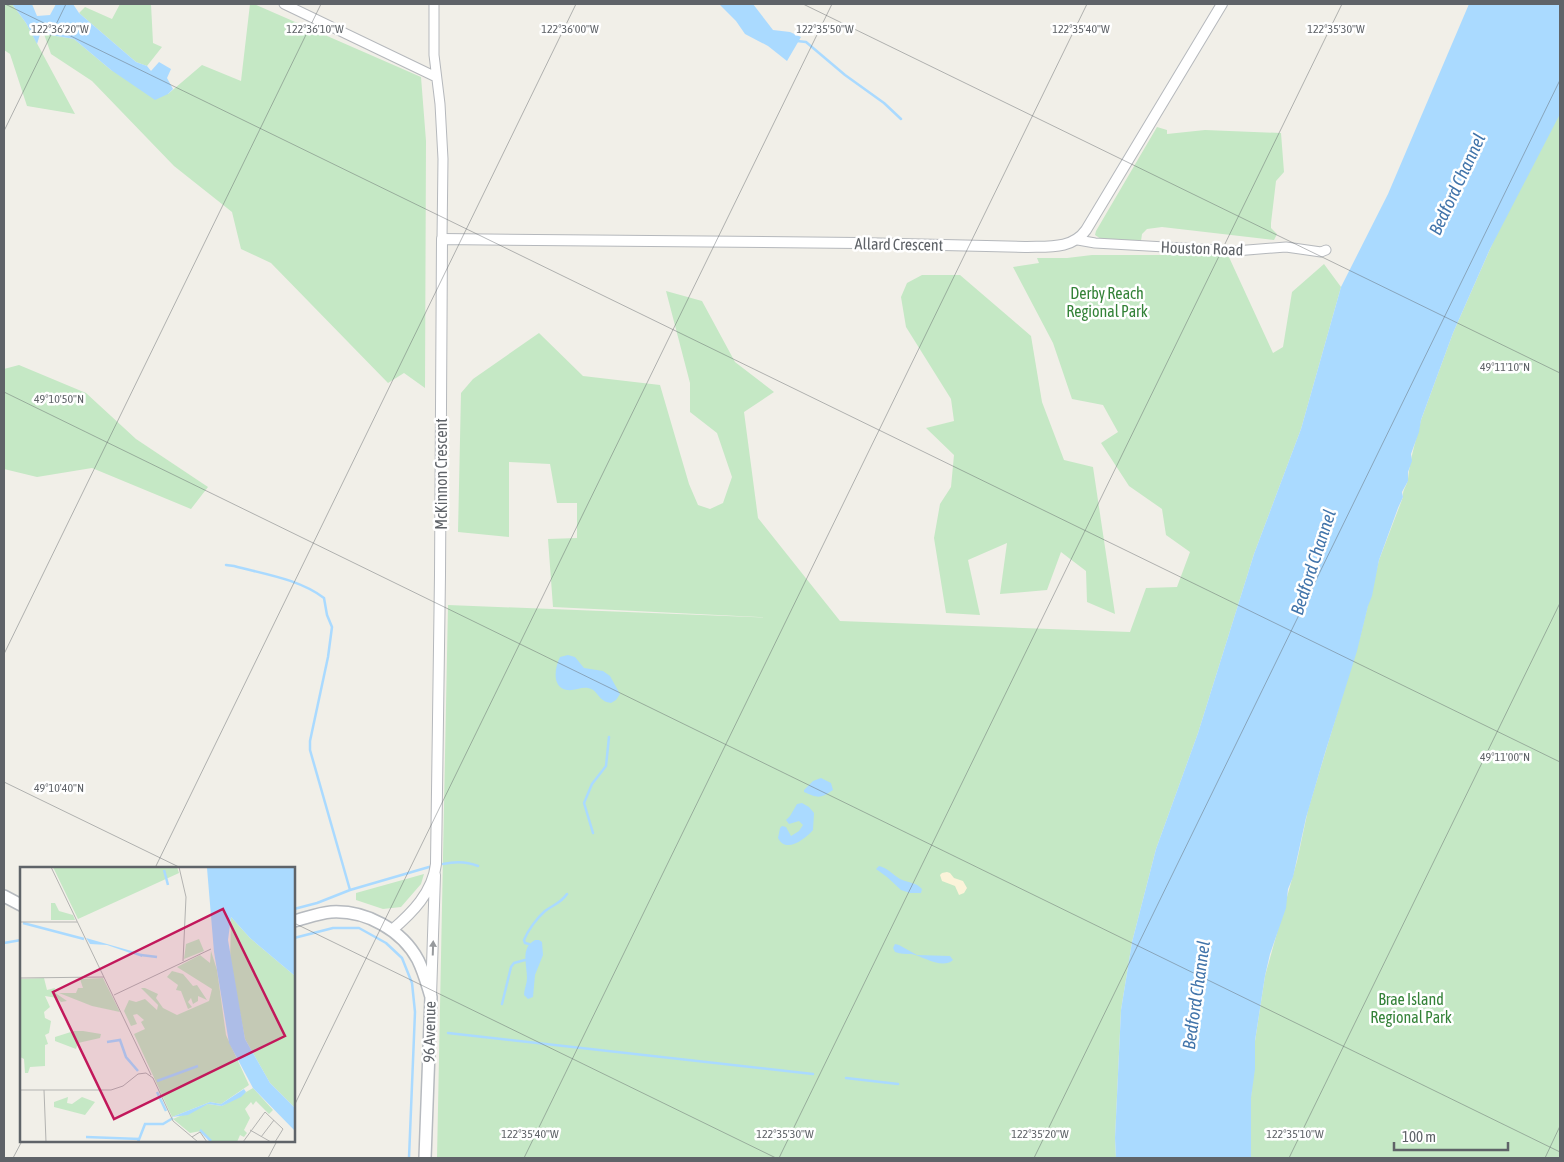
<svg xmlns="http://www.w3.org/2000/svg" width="1564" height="1162" font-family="'Asap Condensed',sans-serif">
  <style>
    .green { fill: #c5e8c5 }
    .sand { fill: #fbf3d9 }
    .water { fill: #aadaff }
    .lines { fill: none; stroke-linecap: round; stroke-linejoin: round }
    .stream { stroke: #aadaff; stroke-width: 2.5 }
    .minor-casing { stroke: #b5b8bc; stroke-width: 11 }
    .tertiary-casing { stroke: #b5b8bc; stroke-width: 12 }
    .secondary-casing { stroke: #b6babf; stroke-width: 14 }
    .minor { stroke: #fff; stroke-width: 9 }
    .tertiary { stroke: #fff; stroke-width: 10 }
    .secondary { stroke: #fff; stroke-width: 11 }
    .oneway { fill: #979a9d }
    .ticks { fill: none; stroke: #5f6368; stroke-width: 1; stroke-opacity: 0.45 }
    .labels { text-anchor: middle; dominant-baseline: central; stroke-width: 5; stroke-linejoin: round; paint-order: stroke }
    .street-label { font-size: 16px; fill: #5f6368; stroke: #fff }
    .park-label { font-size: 16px; fill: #348238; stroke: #fff }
    .water-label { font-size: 18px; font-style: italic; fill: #4174aa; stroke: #fff }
    .inset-river { fill: none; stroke: #aadaff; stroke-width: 2.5 }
    .inset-road { fill: none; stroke: #b3b3b1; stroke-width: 1 }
    .view { fill: #c2185b; fill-opacity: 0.15; stroke: #c2185b; stroke-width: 2.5 }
    .inset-edge { fill: none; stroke: #5f6368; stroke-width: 2.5 }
    .ticks-label { font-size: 12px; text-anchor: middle; fill: #5f6368; stroke: #fff; stroke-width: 5; stroke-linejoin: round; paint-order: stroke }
  </style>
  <rect width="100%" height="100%" fill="#f1efe8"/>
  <path class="green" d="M4,4H12L26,23L75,114L27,106L10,54L4,50Z
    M120,4H151L153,43L162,47L147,66L136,62L79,13L85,7L112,19Z
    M250,4H254L421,77L426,141L425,388L404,373L388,383L271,263L241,249L232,212L174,166L92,81L51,54L44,34L74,39L111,70L168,94L202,65L241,81Z
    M1560,112V1158H1251V1097L1255,1041L1265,976L1297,861L1308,810L1360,637L1379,560L1403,497C1402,490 1407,486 1408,479C1410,459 1416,440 1421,420L1453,333L1498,231Z
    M1157,127L1167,130V134L1205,130L1281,133L1284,172L1276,181L1271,223V228L1277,234L1274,240L1162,227L1147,229L1142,234L1141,241L1101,239L1095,235L1096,231Z
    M1092,255H1228L1273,353L1283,347L1292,292L1324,264L1341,287L1301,429L1254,554L1198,733L1156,849L1132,942L1121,1010L1115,1138L1116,1158H437L448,605L778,618L553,607L548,539L577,538V503H557L550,464L509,462V537L458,532L461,393L473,379L539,333L583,376L660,385L689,484L698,505L710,509L723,503L732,477L717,433L690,412V383L666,291L702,301L735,362L774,392L744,412L758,518L840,621L1130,632L1146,588L1177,587L1190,552L1166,535L1162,509L1129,486L1101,443L1118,432L1103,405L1072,399L1053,343L1013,267L1039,263L1037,258H1067Z
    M922,275H960L1031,336L1042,402L1064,460L1093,467L1115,614L1087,602L1086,571L1061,552L1047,590L1000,594L1007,543L968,560L980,615L946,613L934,538L940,504L951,487L954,455L926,428L954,421L951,399L906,327L901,297L907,283Z
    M19,365L86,393L136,439L208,487L191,509L92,468L37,477L4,469V369Z
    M424,874L421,884L401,907L383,909L356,900V893Z"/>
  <path class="sand" d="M947,872L950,873L954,878L963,881L967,888L964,893L959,895L955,886L942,881L940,875L942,873Z"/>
  <path class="water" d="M12,4H32L37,16L50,15L56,4H73L79,13L136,62L147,66L151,71L159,62L171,69L167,78L173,89L168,94L155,100L111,70L74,39L44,34V22L37,44L26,23Z
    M719,4H753L773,30L790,32L801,37L787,61L768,46L745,34L736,21Z
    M1469,4H1560V114L1490,249L1453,333L1421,420L1419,432L1411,454L1412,461L1408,472V481L1402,492L1403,497L1398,508L1379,560L1372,596L1368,606L1357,651L1325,753L1306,818L1293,877L1288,889L1286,908L1270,954L1265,976L1255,1041V1069L1251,1098V1158H1116L1115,1138L1121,1010L1132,942L1156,849L1198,733L1254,554L1301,429L1341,287L1388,194Z
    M568,655L575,657L584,668L603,671L610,676L620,694L616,700L611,703C608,702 605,702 603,700C597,696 596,689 588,688C581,687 574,691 567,690C551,687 555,667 560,657Z
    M821,778L831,783L833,790C820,799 818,798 804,792V790L813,781Z
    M802,803L809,807L814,813L813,830C805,839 786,854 778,838L780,828L782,826L786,827L791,836L799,831L803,825L799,821L789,824L786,820L790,816L797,804Z
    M879,866C888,868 892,874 900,879C908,883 916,882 922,889L921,893H910L901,890L887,877L876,869Z
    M535,940H539L542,942L543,955L535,975L533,997L528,999L524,995C524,989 527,984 527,978C527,965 520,948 535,940Z
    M895,944L899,945L917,955L950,956L953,960C942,970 923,956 911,954C905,954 901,954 895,952L893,948Z"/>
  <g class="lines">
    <path class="stream" d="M797,41L806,42L845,75L884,103L901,119
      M226,565L234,566C264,574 299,579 324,598L327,615L332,627L328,657L310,741V750L350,890
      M593,833L584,803L592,784L606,766L609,737
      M443,864C456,861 466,861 478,866
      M294,909L317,903L350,890L429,867
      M294,938L333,928H359L386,943L402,958L412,983L415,1012L409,1158
      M4,943L21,940
      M529,944L525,943L524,940C528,930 537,918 545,911C553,905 561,903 567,894
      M502,1004L511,967L514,963L525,960
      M448,1033L813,1074
      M846,1078L898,1084"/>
    <defs>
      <path id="minor" d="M284,4L436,77
        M434,4V55L440,104L443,159L442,239
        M1078,240L1095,243L1235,251L1286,247L1321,252L1326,250"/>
      <path id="tertiary" d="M392,930C412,913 433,892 436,864L440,575L442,239L858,243L1025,247C1046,246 1072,250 1086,230L1222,4
        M431,996L435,875"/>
      <path id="secondary" d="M4,896L21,905
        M294,921C306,918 319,913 331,912C366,910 402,930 418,960C424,972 427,984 431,997L425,1158"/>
    </defs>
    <use href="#minor" class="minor-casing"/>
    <use href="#tertiary" class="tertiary-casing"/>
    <use href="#secondary" class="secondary-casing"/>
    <use href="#minor" class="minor"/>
    <use href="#tertiary" class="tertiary"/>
    <use href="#secondary" class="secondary"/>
  </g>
  <defs><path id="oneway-solid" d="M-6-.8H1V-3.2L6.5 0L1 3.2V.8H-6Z" transform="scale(1.25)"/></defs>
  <use class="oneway" href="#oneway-solid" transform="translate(433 948) rotate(-88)"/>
  <path class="ticks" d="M5,4L1560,762M803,4L1560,373M4,131L66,4M4,392L1560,1152M4,654L321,4M4,782L181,868M155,868L576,4M294,923L776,1158M294,1106L832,4M13,1158L22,1141M268,1158L277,1141M524,1158L1087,4M779,1158L1342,4M1034,1158L1560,80M1289,1158L1560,603M1545,1158L1560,1126"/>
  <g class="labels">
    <g class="street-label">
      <text transform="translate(899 244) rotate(1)">Allard Crescent</text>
      <text transform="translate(1202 248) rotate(2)">Houston Road</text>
      <text transform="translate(441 474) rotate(-90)">McKinnon Crescent</text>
      <text transform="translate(429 1032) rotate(-89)">96 Avenue</text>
    </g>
    <g class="park-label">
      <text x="1107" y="293">Derby Reach<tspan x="1107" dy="18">Regional Park</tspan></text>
      <text x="1411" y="999">Brae Island<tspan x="1411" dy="18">Regional Park</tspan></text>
    </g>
    <g class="water-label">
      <text transform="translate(1457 184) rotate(-65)">Bedford Channel</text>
      <text transform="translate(1313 562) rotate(-72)">Bedford Channel</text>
      <text transform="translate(1196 995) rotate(-82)">Bedford Channel</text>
    </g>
  </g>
  <g transform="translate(20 867)">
    <rect width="275" height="275" fill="#f1efe8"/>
    <path d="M33,0H157L159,6L58,52ZM31,36H35L39,44L53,48L55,53H31ZM211,50L230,71L275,109V241L250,216L225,172L210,95ZM179,72L184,84L164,92L166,77ZM191,84L197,103L206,168L229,218L201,237L190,235L152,250L114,167L125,162L121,155L124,153L117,147L113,148L117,157L111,159L104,144L109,133L116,135L125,132L137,143L138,138L121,121H125L138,127L136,131L143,141L157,148L189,134L192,122L157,100L180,88L190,96ZM152,104L163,107L173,119L177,118L187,133L178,129V134L173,137L171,131L168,135L172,140L168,142L161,124L156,123L158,118L147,110ZM24,111L27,123L35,121L34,125L47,134L41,135L37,131L25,129L30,140L24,145L25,151L31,154L29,166L25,168L28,177L25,178V199L10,200L8,206H5L4,192L0,190V112ZM83,111L100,145L72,139L39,126H56L58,121H63L60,112ZM54,164H63L81,167L80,171L58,176L56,182L35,174V170ZM233,221L253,243L249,247L236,234L233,238L231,235L225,242L230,251L224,263L227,266L224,270L220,268L217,275H190L181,264L170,266L153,252L188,237L202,239ZM48,230L47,236L52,237L62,230L75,235L65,248L34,240V235Z" fill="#c5e8c5"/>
    <path d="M275,0V109L230,71L211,50L208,73L225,172L250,216L275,241V264L233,221L209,176L194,85L187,1ZM66,71L122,87V90L87,78L70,77ZM224,222L226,225L221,230L202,239L188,237L168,248L152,250L190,235L201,237Z" fill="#aadaff"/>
    <path class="inset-river" d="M144,3L148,18M3,56L64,72M121,88L137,90M87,175L100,173L106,190L118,204M137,214L178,199M137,225L146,244M180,263L191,274M66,270L120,272M118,275L125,257H143L153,251"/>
    <path class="inset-road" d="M31,0L131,208M159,0L166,30L163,94M0,55H57M0,111L84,110M94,128L191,82M0,223H91L103,219L118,207L126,206L133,211L153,254L178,275M24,223L26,275M230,263L251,275M172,270L180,265L187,275M241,270L254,253M223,275L245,245L263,262L255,275"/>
    <path class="view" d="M203,42L265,169L94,252L33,125Z"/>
    <rect width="275" height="275" class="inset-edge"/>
  </g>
  <g class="ticks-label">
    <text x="60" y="33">122°36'20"W</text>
    <text x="315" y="33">122°36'10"W</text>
    <text x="570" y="33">122°36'00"W</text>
    <text x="1081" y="33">122°35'40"W</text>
    <text x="1336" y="33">122°35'30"W</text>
    <text x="825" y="33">122°35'50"W</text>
    <text x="1505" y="371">49°11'10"N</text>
    <text x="59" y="403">49°10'50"N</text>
    <text x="1505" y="761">49°11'00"N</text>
    <text x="59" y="792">49°10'40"N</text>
    <text x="530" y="1138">122°35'40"W</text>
    <text x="785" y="1138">122°35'30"W</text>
    <text x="1040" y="1138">122°35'20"W</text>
    <text x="1295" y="1138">122°35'10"W</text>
  </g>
  <rect width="1564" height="1162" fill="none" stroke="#5f6368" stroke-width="10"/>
  <path d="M1394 1142v8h114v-8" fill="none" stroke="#5f6368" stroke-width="2.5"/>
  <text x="1402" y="1142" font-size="15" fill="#5f6368" stroke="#ffffff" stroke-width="4" paint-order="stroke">100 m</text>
</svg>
